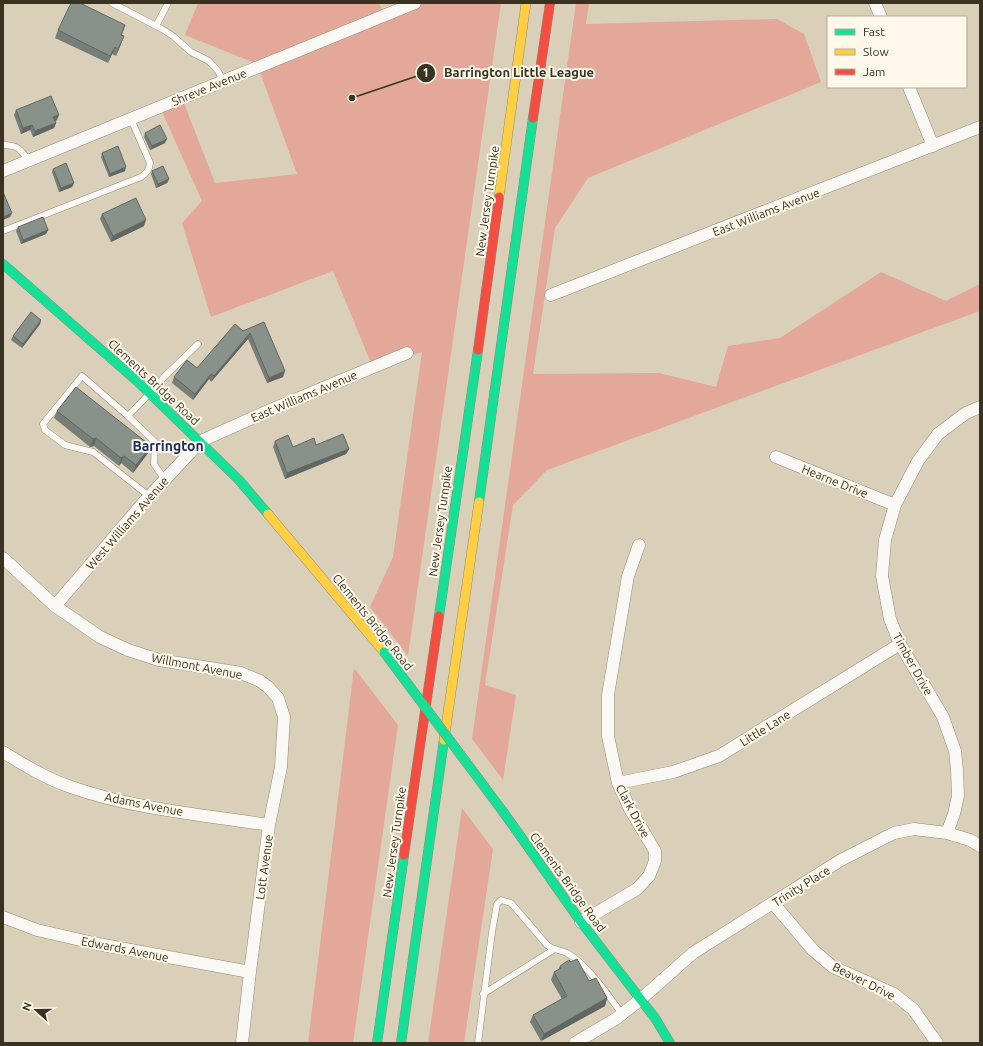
<svg xmlns="http://www.w3.org/2000/svg" width="983" height="1046" font-family="Ubuntu,sans-serif">
  <style>
    .built { fill: #decda6 }
    .forest { fill: #e3a899 }
    .lines { fill: none; stroke-linecap: round; stroke-linejoin: round }
    .lane-casing { stroke: #928b79; stroke-width: 7 }
    .street-casing { stroke: #928b79; stroke-width: 13 }
    .fast-casing { stroke: #928b79; stroke-width: 10 }
    .slow-casing { stroke: #928b79; stroke-width: 10 }
    .jam-casing { stroke: #928b79; stroke-width: 10 }
    .lane { stroke: #f9f8f4; stroke-width: 6 }
    .street { stroke: #f9f8f4; stroke-width: 12 }
    .fast { stroke: #16e098; stroke-width: 9 }
    .slow { stroke: #ffcf43; stroke-width: 9 }
    .jam { stroke: #f24e42; stroke-width: 9 }
    .fast-bridge-casing { stroke: #928b79; stroke-width: 10; stroke-linecap: butt }
    .fast-bridge { stroke: #16e098; stroke-width: 9 }
    .wall { fill: #767e77 }
    .shaded-wall { fill: #606661 }
    .building { fill: #89928a; stroke: #606661 }
    .labels { text-anchor: middle; dominant-baseline: central; stroke-width: 4; stroke-linejoin: round; paint-order: stroke }
    .street-label { font-size: 12px; fill: #3a3221; stroke: #fef8ea }
    .quarter-label { font-size: 14px; font-weight: bold; fill: #192b62; stroke: #fef8ea }
    .leader { fill: none; stroke: #3a3221; stroke-width: 1.5 }
    .callout-dot { fill: #3a3221; stroke: #fef8ea; stroke-width: 1.5 }
    .mark-label { font-size: 12px; text-anchor: middle; font-weight: bold; fill: #fff }
    .callout-label { font-size: 13px; text-anchor: middle; font-weight: bold; fill: #3a3221; stroke: #fef8ea; stroke-width: 4; stroke-linejoin: round; paint-order: stroke }
  </style>
  <rect width="100%" height="100%" fill="#dacfb8"/>
  <path class="built" d="M379,3H416L384,15Z"/>
  <path class="forest" d="M198,3H379L384,15L416,3H501L408,656L370,607L393,557L422,352L373,368L333,271L211,317L182,223L202,201L160,107L182,98L215,183L297,174L257,64L185,35Z
    M576,3H589L586,24L777,19L804,34L821,82L588,178L555,228L533,374L659,373L716,387L728,346L780,338L881,272L946,301L980,284V311L547,470L513,505L485,685L516,695L503,780L472,739Z
    M354,668L398,725L353,1043H308Z
    M462,808L493,849L464,1043H428Z"/>
  <g class="lines">
    <defs>
      <path id="lane" d="M112,3L162,29L173,36L191,52L209,61L218,71L223,81
        M156,26L168,3
        M3,145C18,145 20,149 29,161
        M3,231L141,177C147,173 149,170 150,163L131,119
        M128,416L150,393L165,376L198,344
        M149,496L93,452L65,445L45,430L43,424L82,376L128,416L155,442L154,464L165,480
        M483,994L553,950
        M478,1043L492,932L497,904L501,900L511,903L547,945C554,951 559,949 567,953C587,964 608,995 622,1014"/>
      <path id="street" d="M875,3L881,17
        M909,87L933,146
        M3,171L415,3
        M551,295L980,127
        M776,457L895,505
        M3,558L55,606L100,637L128,650L159,660L241,673L260,681L268,687L278,698L284,717L281,767L269,825L250,972L242,1043
        M55,606L144,502L201,441L268,411L407,353
        M3,752C24,765 47,779 71,787C133,809 204,815 269,825
        M618,783L673,772L719,756L900,644
        M947,833L954,814L958,796L957,770L955,751L943,717L900,644L890,619L882,576L885,540L895,505L918,461L938,434L966,413L980,407
        M773,903L813,950L833,967L894,994L913,1009L937,1043
        M3,917L37,930L98,944L250,972
        M581,922L637,889L649,876L655,861V851L630,809L618,783L608,736V695L628,576L639,545
        M575,1043L617,1018L641,999L693,953L841,860L894,833L914,829L947,833L970,840L980,846"/>
      <path id="fast" d="M3,264L137,381L239,480L268,514
        M479,502L533,118
        M439,616L478,350
        M504,813L581,922L655,1018L670,1043
        M377,1043L404,855
        M401,1043L444,740"/>
      <path id="slow" d="M499,197L526,3
        M268,514L384,652
        M444,740L479,502"/>
      <path id="jam" d="M533,118L550,3
        M478,350L499,197
        M404,855L439,616"/>
    </defs>
    <use href="#lane" class="lane-casing"/>
    <use href="#street" class="street-casing"/>
    <use href="#fast" class="fast-casing"/>
    <use href="#slow" class="slow-casing"/>
    <use href="#jam" class="jam-casing"/>
    <use href="#lane" class="lane"/>
    <use href="#street" class="street"/>
    <use href="#fast" class="fast"/>
    <use href="#slow" class="slow"/>
    <use href="#jam" class="jam"/>
    <defs>
      <path id="fast-bridge" d="M384,652L504,813"/>
    </defs>
    <use href="#fast-bridge" class="fast-bridge-casing"/>
    <use href="#fast-bridge" class="fast-bridge"/>
  </g>
  <path class="wall" d="M125,25L122,35L121,44L116,56L112,54L108,63L55,38L58,30Z
    M16,110L57,120L55,121L56,123L54,128L33,137L30,130L21,134L14,115Z
    M145,133L165,143L150,150L144,137Z
    M102,153L125,171L109,177L101,157Z
    M53,169L74,183L72,187L59,192L52,172Z
    M152,171L169,179L167,183L156,188L151,174Z
    M102,214L144,226L111,242L100,219Z
    M18,227L48,230L46,234L21,244L16,231Z
    M41,320L40,324L22,348L11,340L13,336Z
    M264,322L283,377L267,383L248,339L211,382L209,379L193,400L172,383L174,377L197,368L243,331Z
    M57,411L151,446L148,453L133,473L121,463L119,466L94,446L90,447L54,418Z
    M275,441L293,447L316,445L349,449L346,454L285,479L273,447Z
    M571,962L589,981L607,998L605,1006L541,1041L530,1022L533,1015L562,999L551,980L554,972L558,970L560,966Z"/>
  <path class="shaded-wall" d="M124,36L121,44L116,56L118,49Z
    M115,47L112,54L108,63L110,56Z
    M59,115L57,120L51,123L53,117Z
    M56,123L54,128L33,137L35,131Z
    M32,125L30,130L21,134L23,128Z
    M167,139L165,143L150,150L152,146Z
    M126,167L125,171L109,177L110,174Z
    M169,179L167,183L156,188L158,184Z
    M74,183L72,187L59,192L61,188Z
    M12,213L10,217L3,220V217Z
    M146,220L144,226L111,242L113,236Z
    M48,230L46,234L21,244L23,240Z
    M41,320L40,324L22,348L23,344Z
    M250,333L248,339L211,382L214,376Z
    M285,371L283,377L267,383L269,378Z
    M211,374L209,379L193,400L195,394Z
    M96,438L94,446L90,447L93,439Z
    M151,446L148,453L133,473L136,465Z
    M349,449L346,454L285,479L287,473Z
    M124,456L121,463L119,466L121,458Z
    M607,998L605,1006L541,1041L544,1034Z"/>
  <path class="building" d="M71,3H80L125,25L121,35L124,36L118,49L115,47L110,56L58,30Z
    M51,96L59,115L53,117L56,123L35,131L32,125L23,128L16,110Z
    M160,125L167,139L152,146L145,133Z
    M118,146L126,167L110,174L102,153Z
    M66,163L74,183L61,188L53,169Z
    M163,166L169,179L158,184L152,171Z
    M3,192L12,213L3,217Z
    M136,198L146,220L113,236L102,214Z
    M43,217L48,230L23,240L18,227Z
    M31,312L41,320L23,344L13,336Z
    M264,322L285,371L269,378L250,333L214,376L211,374L195,394L174,377L187,360L197,368L235,324L243,331Z
    M76,387L151,446L136,465L124,456L121,458L96,438L93,439L57,411Z
    M343,434L349,449L287,473L275,441L288,435L293,447L314,438L316,445Z
    M577,959L589,981L596,978L607,998L544,1034L533,1015L567,996L554,972L561,968L560,966L569,960L571,962Z"/>
  <g class="labels">
    <g class="street-label">
      <text transform="translate(209 87) rotate(-22)">Shreve Avenue</text>
      <text transform="translate(487 201) rotate(-82)">New Jersey Turnpike</text>
      <text transform="translate(766 212) rotate(-21)">East Williams Avenue</text>
      <text transform="translate(154 382) rotate(43)">Clements Bridge Road</text>
      <text transform="translate(304 396) rotate(-23)">East Williams Avenue</text>
      <text transform="translate(835 481) rotate(22)">Hearne Drive</text>
      <text transform="translate(440 521) rotate(-82)">New Jersey Turnpike</text>
      <text transform="translate(127 523) rotate(-49)">West Williams Avenue</text>
      <text transform="translate(373 622) rotate(51)">Clements Bridge Road</text>
      <text transform="translate(913 664) rotate(61)">Timber Drive</text>
      <text transform="translate(197 666) rotate(11)">Willmont Avenue</text>
      <text transform="translate(765 728) rotate(-32)">Little Lane</text>
      <text transform="translate(144 804) rotate(11)">Adams Avenue</text>
      <text transform="translate(633 811) rotate(62)">Clark Drive</text>
      <text transform="translate(394 842) rotate(-82)">New Jersey Turnpike</text>
      <text transform="translate(264 867) rotate(-82)">Lott Avenue</text>
      <text transform="translate(568 882) rotate(54)">Clements Bridge Road</text>
      <text transform="translate(801 886) rotate(-32)">Trinity Place</text>
      <text transform="translate(125 949) rotate(11)">Edwards Avenue</text>
      <text transform="translate(864 981) rotate(27)">Beaver Drive</text>
    </g>
    <g class="quarter-label">
      <text x="168" y="446">Barrington</text>
    </g>
  </g>
  <path class="leader" d="M352 98L426 73"/>
  <g class="callout-dot">
    <circle cx="352" cy="98" r="4"/>
    <circle cx="426" cy="73" r="10"/>
  </g>
  <g class="mark-label">
    <text x="426" y="77">1</text>
  </g>
  <g class="callout-label">
    <text x="519" y="77">Barrington Little League</text>
  </g>
  <rect width="983" height="1046" fill="none" stroke="#3a3221" stroke-width="8"/>
  <rect x="827" y="16" width="140" height="72" fill="#fef8ea" stroke="#b0a99a"/>
  <rect x="835" y="29" width="20" height="6" fill="#16e098" stroke="#b0a99a"/>
  <text x="863" y="36" font-size="12" fill="#3a3221">Fast</text>
  <rect x="835" y="49" width="20" height="6" fill="#ffcf43" stroke="#b0a99a"/>
  <text x="863" y="56" font-size="12" fill="#3a3221">Slow</text>
  <rect x="835" y="69" width="20" height="6" fill="#f24e42" stroke="#b0a99a"/>
  <text x="863" y="76" font-size="12" fill="#3a3221">Jam</text>
  <g transform="translate(36 1010) rotate(291)" stroke="#fef8ea" stroke-width="3" paint-order="stroke">
  <path d="M0-3L7 15L0 10L-7 15Z" fill="#3a3221"/>
  <text y="-6" font-size="11" font-weight="bold" text-anchor="middle" fill="#3a3221">N</text>
  </g>
</svg>
